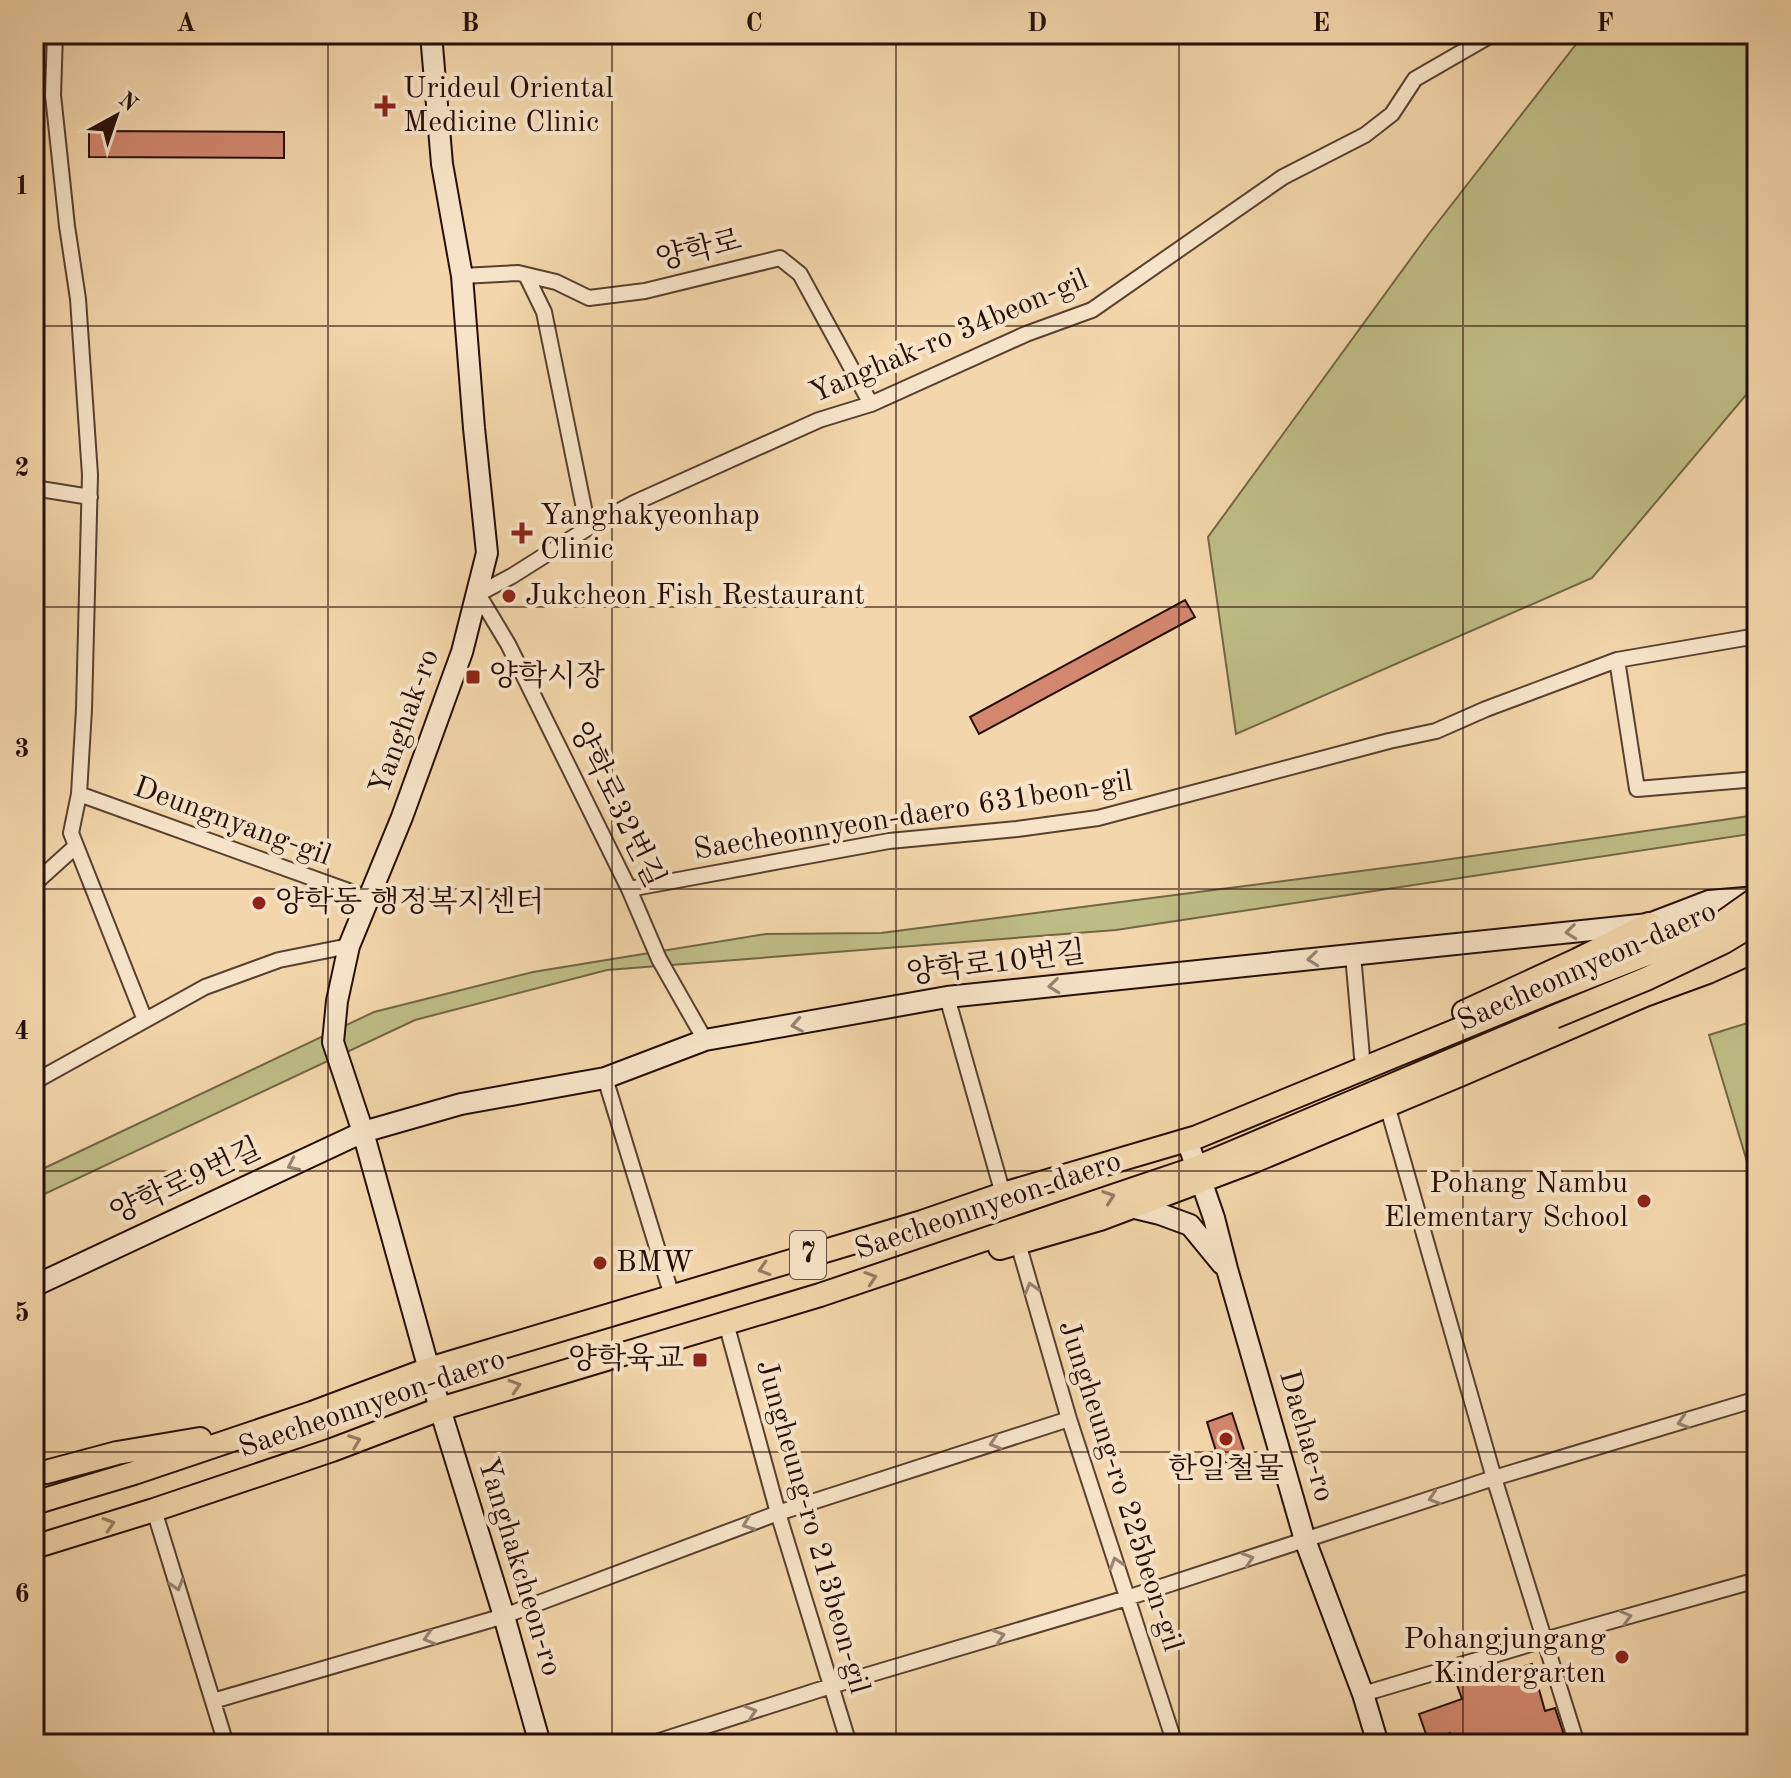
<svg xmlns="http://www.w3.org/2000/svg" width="1791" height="1778" font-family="'Old Standard TT','Noto Serif KR',serif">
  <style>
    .green { fill: #bfbd86; stroke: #726646; stroke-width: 2 }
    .building { fill: #d2876e; stroke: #260e06; stroke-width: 2 }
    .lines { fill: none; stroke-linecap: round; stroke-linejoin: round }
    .street-casing { stroke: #59402f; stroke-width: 18 }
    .secondary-casing { stroke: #260e06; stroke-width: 24 }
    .primary-casing { stroke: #260e06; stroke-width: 26 }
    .street { stroke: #f7e4c8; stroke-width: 14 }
    .secondary { stroke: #f7e4c8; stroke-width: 20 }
    .primary { stroke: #f3d6ab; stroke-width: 22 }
    .primary-bridge-casing { stroke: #260e06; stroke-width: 26; stroke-linecap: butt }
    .primary-bridge { stroke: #f3d6ab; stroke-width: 22 }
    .oneway { stroke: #998471 }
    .oneway2 { stroke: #977c61 }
    .grid { fill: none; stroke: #260e06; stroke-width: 2; stroke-opacity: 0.55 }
    .poi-dot { fill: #8f2418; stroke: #f7e4c8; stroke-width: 3 }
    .labels { text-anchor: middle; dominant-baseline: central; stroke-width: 8; stroke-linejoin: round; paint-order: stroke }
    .shield { fill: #f7e4c8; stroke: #654e40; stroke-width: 2 }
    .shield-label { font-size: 28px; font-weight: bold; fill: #260e06 }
    .poi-label { font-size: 30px; fill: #260e06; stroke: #f7e4c8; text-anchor: start }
    .street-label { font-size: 30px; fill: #260e06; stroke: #f7e4c8 }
    .neatline { fill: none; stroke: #260e06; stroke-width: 3 }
    .grid-label { font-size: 26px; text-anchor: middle; font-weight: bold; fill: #260e06 }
  </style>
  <rect width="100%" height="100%" fill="#f3d6ab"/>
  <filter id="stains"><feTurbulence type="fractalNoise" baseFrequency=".0025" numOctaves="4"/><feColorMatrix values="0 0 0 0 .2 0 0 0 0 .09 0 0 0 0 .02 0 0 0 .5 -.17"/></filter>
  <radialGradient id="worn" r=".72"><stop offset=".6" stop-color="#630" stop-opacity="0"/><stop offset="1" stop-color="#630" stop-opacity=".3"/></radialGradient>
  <path class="green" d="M1584,34H1757V382L1592,578L1236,734L1208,537L1428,235Z
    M1757,815V833L1116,930L607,970L415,1020L34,1199V1173L374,1012L533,972L766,934L881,933L1430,862Z
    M1757,1020V1195L1709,1035Z"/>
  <path class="building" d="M89,131L284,132V158L89,157Z
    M1185,600L1195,617L979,734L970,717Z
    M1232,1413L1246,1456L1220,1464L1207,1422Z
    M1532,1664L1545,1711L1555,1708L1567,1744H1453L1450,1733L1428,1740L1419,1714L1462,1699L1457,1685Z"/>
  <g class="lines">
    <defs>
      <path id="street" d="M55,34L53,95L67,226L78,299L90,475L84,709L79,794L71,833L145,1020
        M526,275L544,312L588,528
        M462,276L518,273L556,282L589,298L645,291L780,258L800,274L871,404
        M34,488L90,497
        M1617,660L1637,789L1757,779
        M79,794L368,898
        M34,884L76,846
        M629,889L889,841L1017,829L1098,818L1389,741L1436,731L1486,709L1617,660L1757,636
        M1353,955L1362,1057
        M947,997L1003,1194
        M705,1040L659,959L629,889L508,644L478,594L512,576L588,528L634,503L819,420L871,404L1026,334L1092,310L1283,177L1365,135L1392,114L1415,79L1493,34
        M605,1078L672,1296
        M34,1082L205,987L279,960L349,946
        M1387,1105L1494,1478L1577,1744
        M1018,1243L1069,1419L1175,1744
        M726,1323L778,1513L849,1744
        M154,1510L226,1744
        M1363,1694L1544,1640L1757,1580
        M213,1701L504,1616L778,1513L1069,1419
        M650,1744L831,1686L1127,1598L1494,1478L1757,1399"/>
      <path id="secondary" d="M431,34L442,164L462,276L474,428L487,553L462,652L402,817L349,946L337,1001L333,1042L363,1132L440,1409L504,1616L540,1744
        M1187,1140L1214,1218L1227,1269L1305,1540L1363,1694L1378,1744
        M1131,1207L1160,1214L1190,1225L1222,1264
        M34,1286L363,1132L461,1104L605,1078L705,1040L947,997L1649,924L1709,901L1757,897"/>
      <path id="primary" d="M1464,1012L1577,960L1649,924
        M1000,1248L1100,1219L1254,1161L1462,1074L1645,995L1708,972L1757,950
        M34,1472H46L117,1453L200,1439
        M34,1503L134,1473L312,1413L429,1369L922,1222L1003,1194L1197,1137L1545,994
        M34,1547L154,1510L332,1450L440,1409L820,1295L1196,1168L1554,1017"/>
    </defs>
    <use href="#street" class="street-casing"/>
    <use href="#secondary" class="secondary-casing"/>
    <use href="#primary" class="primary-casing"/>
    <use href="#street" class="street"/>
    <use href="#secondary" class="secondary"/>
    <use href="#primary" class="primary"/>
    <defs>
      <path id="primary-bridge" d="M1545,994L1716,927L1757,898
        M1554,1017L1646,979L1724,942L1757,922"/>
    </defs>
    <use href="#primary-bridge" class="primary-bridge-casing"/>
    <use href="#primary-bridge" class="primary-bridge"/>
  </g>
  <defs><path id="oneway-chevron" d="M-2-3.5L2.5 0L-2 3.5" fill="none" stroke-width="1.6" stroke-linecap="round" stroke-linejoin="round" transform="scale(2)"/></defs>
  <g class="oneway">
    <use href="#oneway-chevron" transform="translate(1571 932) rotate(174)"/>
    <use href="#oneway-chevron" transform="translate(1313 959) rotate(174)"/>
    <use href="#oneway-chevron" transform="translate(1054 986) rotate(174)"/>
    <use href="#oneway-chevron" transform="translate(797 1025) rotate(170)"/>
    <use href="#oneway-chevron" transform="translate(293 1165) rotate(155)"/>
    <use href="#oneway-chevron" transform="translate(1031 1288) rotate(-106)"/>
    <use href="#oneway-chevron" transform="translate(1683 1422) rotate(163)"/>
    <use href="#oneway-chevron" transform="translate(995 1443) rotate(162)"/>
    <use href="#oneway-chevron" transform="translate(1434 1498) rotate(162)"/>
    <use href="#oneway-chevron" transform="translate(748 1524) rotate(159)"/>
    <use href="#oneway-chevron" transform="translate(1248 1559) rotate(-18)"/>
    <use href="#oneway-chevron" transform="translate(1116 1563) rotate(-108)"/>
    <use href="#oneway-chevron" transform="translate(177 1585) rotate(73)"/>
    <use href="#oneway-chevron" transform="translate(1626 1617) rotate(-16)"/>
    <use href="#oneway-chevron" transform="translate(999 1636) rotate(-17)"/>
    <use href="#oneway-chevron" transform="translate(429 1638) rotate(164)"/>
    <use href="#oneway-chevron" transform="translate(751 1712) rotate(-18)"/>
  </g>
  <g class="oneway2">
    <use href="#oneway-chevron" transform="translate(1109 1197) rotate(-19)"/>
    <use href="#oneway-chevron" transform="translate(764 1269) rotate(163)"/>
    <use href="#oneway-chevron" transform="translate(871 1278) rotate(-18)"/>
    <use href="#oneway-chevron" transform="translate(515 1386) rotate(-17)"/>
    <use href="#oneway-chevron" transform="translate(355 1441) rotate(-21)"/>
    <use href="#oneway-chevron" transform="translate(109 1524) rotate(-17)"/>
  </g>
  <path class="grid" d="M328,34V1744M612,34V1744M896,34V1744M1179,34V1744M1463,34V1744M34,326H1757M34,607H1757M34,889H1757M34,1171H1757M34,1452H1757"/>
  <g class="poi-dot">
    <path d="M381 94h8v8h8v8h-8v8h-8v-8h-8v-8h8z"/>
    <path d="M518 521h8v8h8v8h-8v8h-8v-8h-8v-8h8z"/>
    <circle cx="509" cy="596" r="8"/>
    <rect x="465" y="669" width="16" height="16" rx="4"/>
    <circle cx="259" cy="903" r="8"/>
    <circle cx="1644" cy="1201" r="8"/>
    <circle cx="600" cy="1263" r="8"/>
    <rect x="692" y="1352" width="16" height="16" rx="4"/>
    <circle cx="1226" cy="1439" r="8"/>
    <circle cx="1622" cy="1657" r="8"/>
  </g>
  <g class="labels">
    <rect class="shield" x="790" y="1231" width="36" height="48" rx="6"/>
    <g class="shield-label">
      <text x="808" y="1255">7</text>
    </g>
    <g class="poi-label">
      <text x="403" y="89">Urideul Oriental<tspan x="403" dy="34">Medicine Clinic</tspan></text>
      <text x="540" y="516">Yanghakyeonhap<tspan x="540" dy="34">Clinic</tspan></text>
      <text x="525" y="596">Jukcheon Fish Restaurant</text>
      <text x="489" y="677">양학시장</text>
      <text x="275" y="903">양학동 행정복지센터</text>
      <text x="1628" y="1184" text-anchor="end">Pohang Nambu<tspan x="1628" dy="34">Elementary School</tspan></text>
      <text x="616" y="1263">BMW</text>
      <text x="684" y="1360" text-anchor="end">양학육교</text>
      <text x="1226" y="1470" text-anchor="middle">한일철물</text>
      <text x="1606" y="1640" text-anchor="end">Pohangjungang<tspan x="1606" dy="34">Kindergarten</tspan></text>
    </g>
    <g class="street-label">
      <text transform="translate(699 251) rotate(-14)">양학로</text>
      <text transform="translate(949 337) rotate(-23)">Yanghak-ro 34beon-gil</text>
      <text transform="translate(405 722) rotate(-70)">Yanghak-ro</text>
      <text transform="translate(616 805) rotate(64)">양학로32번길</text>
      <text transform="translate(913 816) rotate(-9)">Saecheonnyeon-daero 631beon-gil</text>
      <text transform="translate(232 822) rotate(20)">Deungnyang-gil</text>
      <text transform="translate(996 964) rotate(-7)">양학로10번길</text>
      <text transform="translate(1587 967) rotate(-24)">Saecheonnyeon-daero</text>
      <text transform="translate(186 1182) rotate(-25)">양학로9번길</text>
      <text transform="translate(988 1206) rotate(-19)">Saecheonnyeon-daero</text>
      <text transform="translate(372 1404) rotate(-19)">Saecheonnyeon-daero</text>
      <text transform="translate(1306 1436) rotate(74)">Daehae-ro</text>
      <text transform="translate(1120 1486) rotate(72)">Jungheung-ro 225beon-gil</text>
      <text transform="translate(812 1527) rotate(74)">Jungheung-ro 213beon-gil</text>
      <text transform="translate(519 1567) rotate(73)">Yanghakcheon-ro</text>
    </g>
  </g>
  <rect width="1791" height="1778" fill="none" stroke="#f3d6ab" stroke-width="88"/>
  <g transform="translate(116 116) rotate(40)" stroke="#f7e4c8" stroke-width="6" paint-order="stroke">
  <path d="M0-6L14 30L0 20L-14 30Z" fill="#260e06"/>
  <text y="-12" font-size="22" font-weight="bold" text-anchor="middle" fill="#260e06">N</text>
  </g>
  <rect x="44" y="44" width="1703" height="1690" class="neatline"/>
  <g class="grid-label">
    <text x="186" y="31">A</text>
    <text x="470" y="31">B</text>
    <text x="754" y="31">C</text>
    <text x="1037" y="31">D</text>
    <text x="1321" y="31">E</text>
    <text x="1605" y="31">F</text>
    <text x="22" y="194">1</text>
    <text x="22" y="476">2</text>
    <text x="22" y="757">3</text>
    <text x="22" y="1039">4</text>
    <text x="22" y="1321">5</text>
    <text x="22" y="1602">6</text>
  </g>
  <rect width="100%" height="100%" filter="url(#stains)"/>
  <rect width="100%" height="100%" fill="url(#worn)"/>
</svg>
